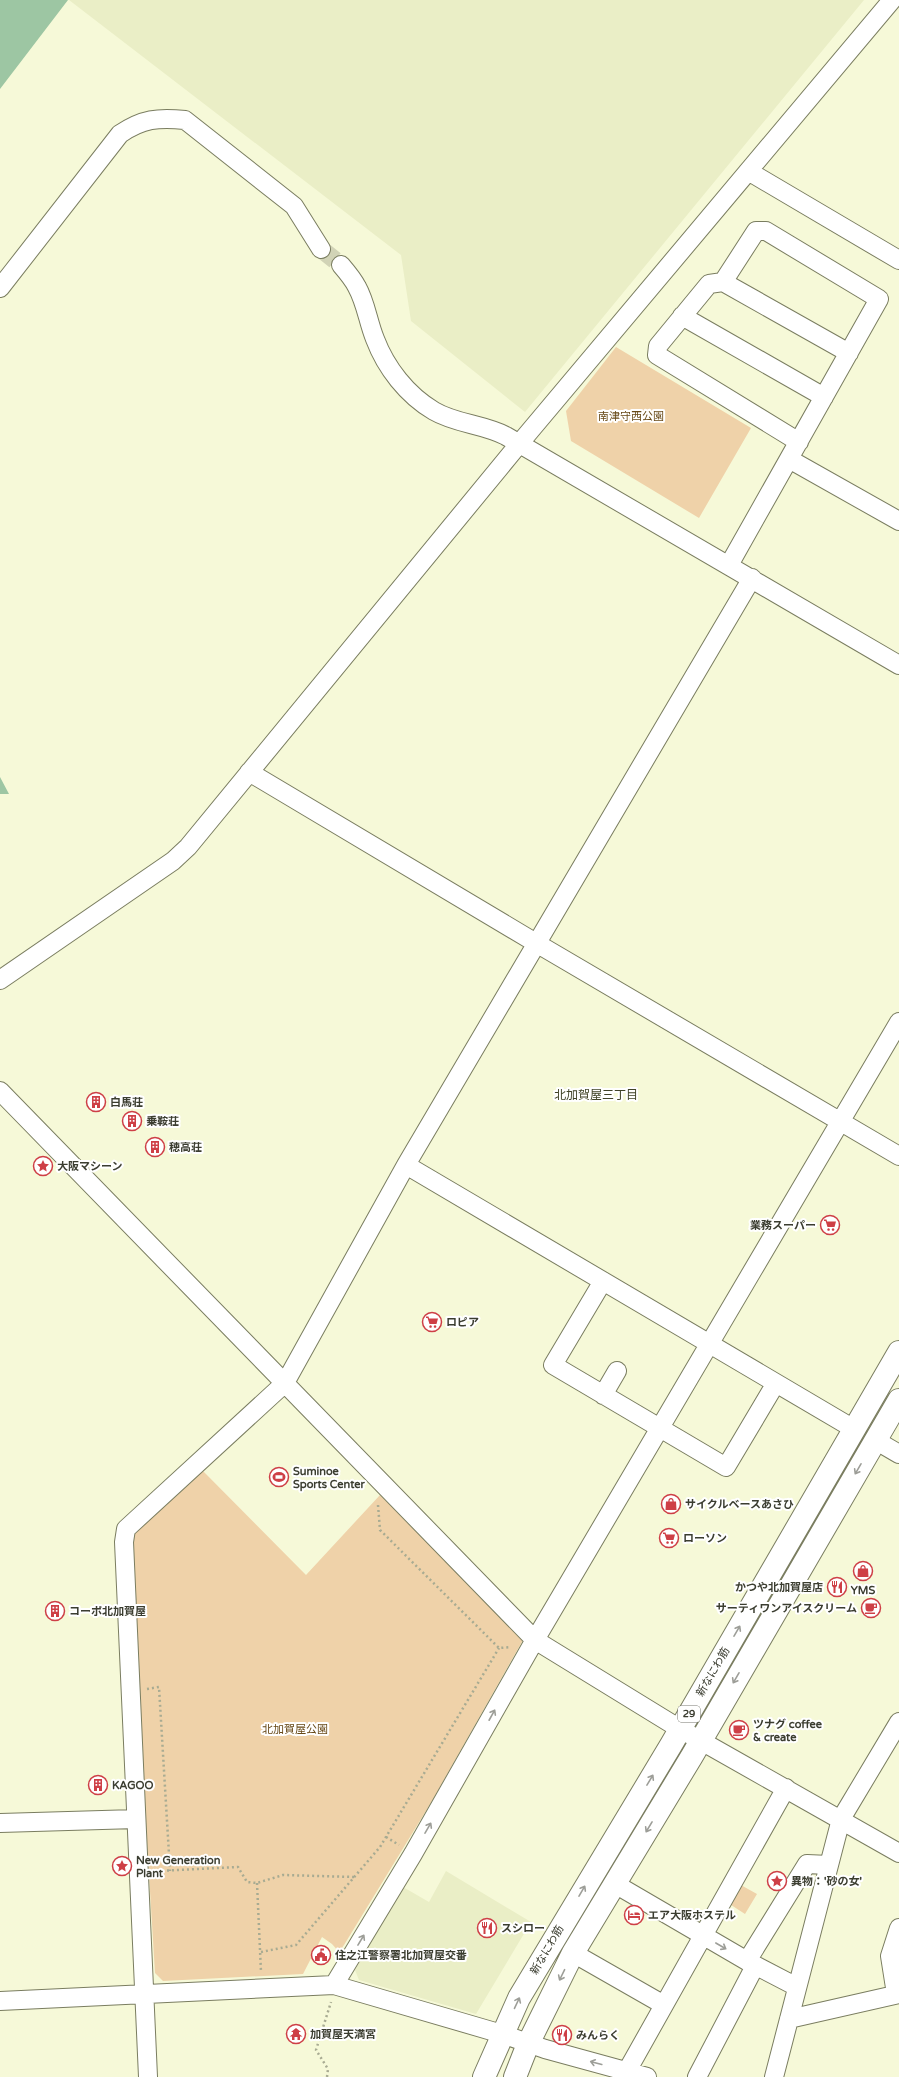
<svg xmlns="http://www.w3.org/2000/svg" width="899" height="2077" font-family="'Varela Round','Noto Sans JP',sans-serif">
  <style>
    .built { fill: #eaeec6 }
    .green { fill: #efd2a9 }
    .water { fill: #9dc6a3 }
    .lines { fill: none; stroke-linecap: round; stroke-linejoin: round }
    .minor-tunnel { stroke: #d1d3b6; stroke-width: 18; stroke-dasharray: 18 9; stroke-linecap: butt }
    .minor-casing { stroke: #7a7d60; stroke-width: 20 }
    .major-casing { stroke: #7a7d60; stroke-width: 24 }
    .path { stroke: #a8ab92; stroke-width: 2.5; stroke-dasharray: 2 3; stroke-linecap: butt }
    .minor { stroke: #fff; stroke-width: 18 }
    .major { stroke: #fff; stroke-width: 22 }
    .oneway { stroke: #9d9e98 }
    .labels { text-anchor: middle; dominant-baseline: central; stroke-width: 4; stroke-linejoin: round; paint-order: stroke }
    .shield { fill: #fff; stroke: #76776e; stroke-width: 1 }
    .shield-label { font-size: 10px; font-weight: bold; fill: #3b3d30 }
    .park-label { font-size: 11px; fill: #674917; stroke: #fff }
    .poi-label { font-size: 11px; font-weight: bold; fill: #3b3d30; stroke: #fff; text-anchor: start }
    .street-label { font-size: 11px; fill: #3b3d30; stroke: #fff }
    .neighbourhood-label { font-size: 12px; fill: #404327; stroke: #fff }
  </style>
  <rect width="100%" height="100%" fill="#f6f9d8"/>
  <path class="built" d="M69,0H864L525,412L411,321L401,255Z
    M446,1871L531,1922L476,2014L359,1980L355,1970L403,1887L429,1902Z"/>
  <path class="green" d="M616,347L751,428L699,518L571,441L566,411Z
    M201,1469L306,1575L380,1495L523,1640L432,1801L344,1945L339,1952L332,1944L322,1937L303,1974L163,1981L155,1973L138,1694L132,1530Z
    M739,1884L757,1894L745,1914L728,1903Z"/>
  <path class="water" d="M0,0H68L0,89Z
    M0,777L9,794H0Z"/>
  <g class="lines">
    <path class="minor-tunnel" d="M321,249L341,265"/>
    <defs>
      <path id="minor" d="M748,171L899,260
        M341,265C347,272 353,279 357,287C366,303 368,322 375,339C386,368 407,395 434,411C456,424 483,424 506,436L899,665
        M723,282L849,353
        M0,288L120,134C142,119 158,117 185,120L294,206L321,249
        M682,316L824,397
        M789,459L899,521
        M729,565L879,299L766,231H756L723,282L709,284L658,346L657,355L799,442
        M249,772L536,943L899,1156
        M0,980L173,861L188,847L519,444L892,0
        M0,1091L535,1640L680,1729L899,1853
        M406,1165L854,1429
        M603,1281L553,1365L726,1467L776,1383
        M603,1395L617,1371
        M875,1440L899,1454
        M0,1823L136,1819
        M615,1884L747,1961L797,1987
        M573,1953L664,2005
        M747,1961L807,1864L829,1865
        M334,1985L413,1854L532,1645L899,1022
        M896,1994L890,1956L899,1928
        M0,2001L334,1985L502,2034L545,2049L647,2077
        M789,2019L899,1994
        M627,2071L786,1788
        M148,2077L124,1542L126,1529L285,1383L406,1165L752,578
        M697,2077L755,1966
        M774,2077L841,1819L899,1722"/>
      <path id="major" d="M484,2077L519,1998L671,1745L899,1352
        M515,2077L528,2044L573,1953L692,1756L899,1400"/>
    </defs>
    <use href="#minor" class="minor-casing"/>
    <use href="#major" class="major-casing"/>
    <path class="path" d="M378,1505L380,1530L499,1648L511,1647
      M147,1689L159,1687L170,1871
      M386,1837L399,1845
      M157,1871L238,1867L247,1882L257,1883L283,1875L354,1877
      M257,1883L261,1972
      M261,1952L296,1945L380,1847L499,1648
      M327,2077L328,2069L316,2050L331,2002"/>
    <use href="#minor" class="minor"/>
    <use href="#major" class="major"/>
  </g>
  <defs><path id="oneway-shaft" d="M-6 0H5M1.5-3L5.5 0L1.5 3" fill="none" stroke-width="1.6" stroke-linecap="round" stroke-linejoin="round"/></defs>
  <g class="oneway">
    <use href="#oneway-shaft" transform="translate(858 1469) rotate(120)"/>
    <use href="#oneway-shaft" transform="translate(737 1631) rotate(-60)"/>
    <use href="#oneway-shaft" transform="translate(736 1678) rotate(120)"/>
    <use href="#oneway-shaft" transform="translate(492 1715) rotate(-61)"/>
    <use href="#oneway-shaft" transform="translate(650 1780) rotate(-59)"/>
    <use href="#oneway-shaft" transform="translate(649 1827) rotate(121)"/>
    <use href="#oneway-shaft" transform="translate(428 1828) rotate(-60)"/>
    <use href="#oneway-shaft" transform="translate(582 1891) rotate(-60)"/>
    <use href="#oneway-shaft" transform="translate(361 1940) rotate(-59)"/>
    <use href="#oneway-shaft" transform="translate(721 1946) rotate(30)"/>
    <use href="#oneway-shaft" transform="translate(562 1975) rotate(116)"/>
    <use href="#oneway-shaft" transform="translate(517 2003) rotate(-65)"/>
    <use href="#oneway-shaft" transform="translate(596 2063) rotate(-165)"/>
  </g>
  <defs>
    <symbol id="building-ring" viewBox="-11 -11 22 22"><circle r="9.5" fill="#fff" stroke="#ce3f46" stroke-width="1.5"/><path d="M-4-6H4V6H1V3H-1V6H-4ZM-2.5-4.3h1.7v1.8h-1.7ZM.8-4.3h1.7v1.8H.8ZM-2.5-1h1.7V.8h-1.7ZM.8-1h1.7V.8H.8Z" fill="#ce3f46"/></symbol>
    <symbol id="sight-ring" viewBox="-11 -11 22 22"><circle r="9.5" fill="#fff" stroke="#ce3f46" stroke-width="1.5"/><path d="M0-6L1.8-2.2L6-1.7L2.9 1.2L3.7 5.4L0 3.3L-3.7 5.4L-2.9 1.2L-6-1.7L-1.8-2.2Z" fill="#ce3f46"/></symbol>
    <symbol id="supermarket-ring" viewBox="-11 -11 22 22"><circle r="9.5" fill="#fff" stroke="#ce3f46" stroke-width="1.5"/><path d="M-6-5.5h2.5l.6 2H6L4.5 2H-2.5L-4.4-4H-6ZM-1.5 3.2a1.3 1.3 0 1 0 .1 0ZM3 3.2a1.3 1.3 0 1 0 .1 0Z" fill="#ce3f46"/></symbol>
    <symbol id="stadium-ring" viewBox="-11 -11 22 22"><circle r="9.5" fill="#fff" stroke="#ce3f46" stroke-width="1.5"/><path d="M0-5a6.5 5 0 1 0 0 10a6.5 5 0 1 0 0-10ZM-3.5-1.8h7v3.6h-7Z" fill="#ce3f46"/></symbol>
    <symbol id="shop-ring" viewBox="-11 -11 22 22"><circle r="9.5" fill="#fff" stroke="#ce3f46" stroke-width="1.5"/><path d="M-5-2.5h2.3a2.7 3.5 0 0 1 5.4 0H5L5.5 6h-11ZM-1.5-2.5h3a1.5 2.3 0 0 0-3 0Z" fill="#ce3f46"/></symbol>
    <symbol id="restaurant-ring" viewBox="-11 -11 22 22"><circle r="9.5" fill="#fff" stroke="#ce3f46" stroke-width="1.5"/><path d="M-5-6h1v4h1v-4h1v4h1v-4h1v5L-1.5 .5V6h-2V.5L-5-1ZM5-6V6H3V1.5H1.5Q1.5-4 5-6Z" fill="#ce3f46"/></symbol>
    <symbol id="cafe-ring" viewBox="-11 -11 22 22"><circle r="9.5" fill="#fff" stroke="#ce3f46" stroke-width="1.5"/><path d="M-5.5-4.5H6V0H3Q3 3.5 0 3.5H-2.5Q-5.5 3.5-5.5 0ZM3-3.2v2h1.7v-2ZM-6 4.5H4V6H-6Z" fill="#ce3f46"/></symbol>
    <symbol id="hotel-ring" viewBox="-11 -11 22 22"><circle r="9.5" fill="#fff" stroke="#ce3f46" stroke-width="1.5"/><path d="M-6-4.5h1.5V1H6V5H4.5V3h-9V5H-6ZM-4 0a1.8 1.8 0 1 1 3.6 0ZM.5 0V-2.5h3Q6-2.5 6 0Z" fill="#ce3f46"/></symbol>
    <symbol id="civic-ring" viewBox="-11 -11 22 22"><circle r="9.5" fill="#fff" stroke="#ce3f46" stroke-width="1.5"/><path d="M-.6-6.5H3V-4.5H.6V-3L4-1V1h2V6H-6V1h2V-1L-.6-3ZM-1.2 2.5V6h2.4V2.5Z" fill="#ce3f46"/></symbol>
    <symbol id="temple-ring" viewBox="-11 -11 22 22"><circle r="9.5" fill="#fff" stroke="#ce3f46" stroke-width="1.5"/><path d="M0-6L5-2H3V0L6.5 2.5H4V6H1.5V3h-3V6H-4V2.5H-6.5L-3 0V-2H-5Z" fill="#ce3f46"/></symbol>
  </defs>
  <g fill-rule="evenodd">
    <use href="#building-ring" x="85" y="1091" width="22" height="22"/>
    <use href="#building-ring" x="121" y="1110" width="22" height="22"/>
    <use href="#building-ring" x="144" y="1136" width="22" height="22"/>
    <use href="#sight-ring" x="32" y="1155" width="22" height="22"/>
    <use href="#supermarket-ring" x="819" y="1214" width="22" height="22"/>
    <use href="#supermarket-ring" x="421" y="1311" width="22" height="22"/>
    <use href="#stadium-ring" x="268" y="1466" width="22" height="22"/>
    <use href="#shop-ring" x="660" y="1493" width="22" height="22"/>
    <use href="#supermarket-ring" x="658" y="1527" width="22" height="22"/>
    <use href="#shop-ring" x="852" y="1560" width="22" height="22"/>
    <use href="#restaurant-ring" x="826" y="1576" width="22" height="22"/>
    <use href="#cafe-ring" x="860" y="1597" width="22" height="22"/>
    <use href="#building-ring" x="44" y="1600" width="22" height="22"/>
    <use href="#cafe-ring" x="728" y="1719" width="22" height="22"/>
    <use href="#building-ring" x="87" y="1774" width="22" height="22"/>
    <use href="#sight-ring" x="111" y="1855" width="22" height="22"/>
    <use href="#sight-ring" x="766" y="1870" width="22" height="22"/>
    <use href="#hotel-ring" x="623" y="1904" width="22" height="22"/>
    <use href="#restaurant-ring" x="476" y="1917" width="22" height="22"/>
    <use href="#civic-ring" x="310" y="1944" width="22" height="22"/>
    <use href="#temple-ring" x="285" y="2023" width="22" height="22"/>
    <use href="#restaurant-ring" x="551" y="2024" width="22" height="22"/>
  </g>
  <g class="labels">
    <rect class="shield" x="678" y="1706" width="22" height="16" rx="3"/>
    <g class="shield-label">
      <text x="689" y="1714">29</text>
    </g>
    <g class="park-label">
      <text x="631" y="416">南津守西公園</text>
      <text x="295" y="1729">北加賀屋公園</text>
    </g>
    <g class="poi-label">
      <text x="110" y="1102">白馬荘</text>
      <text x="146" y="1121">乗鞍荘</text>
      <text x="169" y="1147">穂高荘</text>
      <text x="57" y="1166">大阪マシーン</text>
      <text x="816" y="1225" text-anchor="end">業務スーパー</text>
      <text x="446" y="1322">ロピア</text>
      <text x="293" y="1471">Suminoe<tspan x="293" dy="13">Sports Center</tspan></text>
      <text x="685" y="1504">サイクルベースあさひ</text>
      <text x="683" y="1538">ローソン</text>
      <text x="823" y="1587" text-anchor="end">かつや北加賀屋店</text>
      <text x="863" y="1590" text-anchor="middle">YMS</text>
      <text x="857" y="1608" text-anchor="end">サーティワンアイスクリーム</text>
      <text x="69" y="1611">コーポ北加賀屋</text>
      <text x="753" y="1724">ツナグ coffee<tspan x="753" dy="13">&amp; create</tspan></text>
      <text x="112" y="1785">KAGOO</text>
      <text x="136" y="1860">New Generation<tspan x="136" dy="13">Plant</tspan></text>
      <text x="791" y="1881">異物：'砂の女'</text>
      <text x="648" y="1915">エア大阪ホステル</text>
      <text x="501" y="1928">スシロー</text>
      <text x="335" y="1955">住之江警察署北加賀屋交番</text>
      <text x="310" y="2034">加賀屋天満宮</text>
      <text x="576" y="2035">みんらく</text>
    </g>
    <g class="street-label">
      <text transform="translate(713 1672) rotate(-60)">新なにわ筋</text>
      <text transform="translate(547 1950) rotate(-60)">新なにわ筋</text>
    </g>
    <g class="neighbourhood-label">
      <text x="596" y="1095">北加賀屋三丁目</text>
    </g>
  </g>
</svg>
